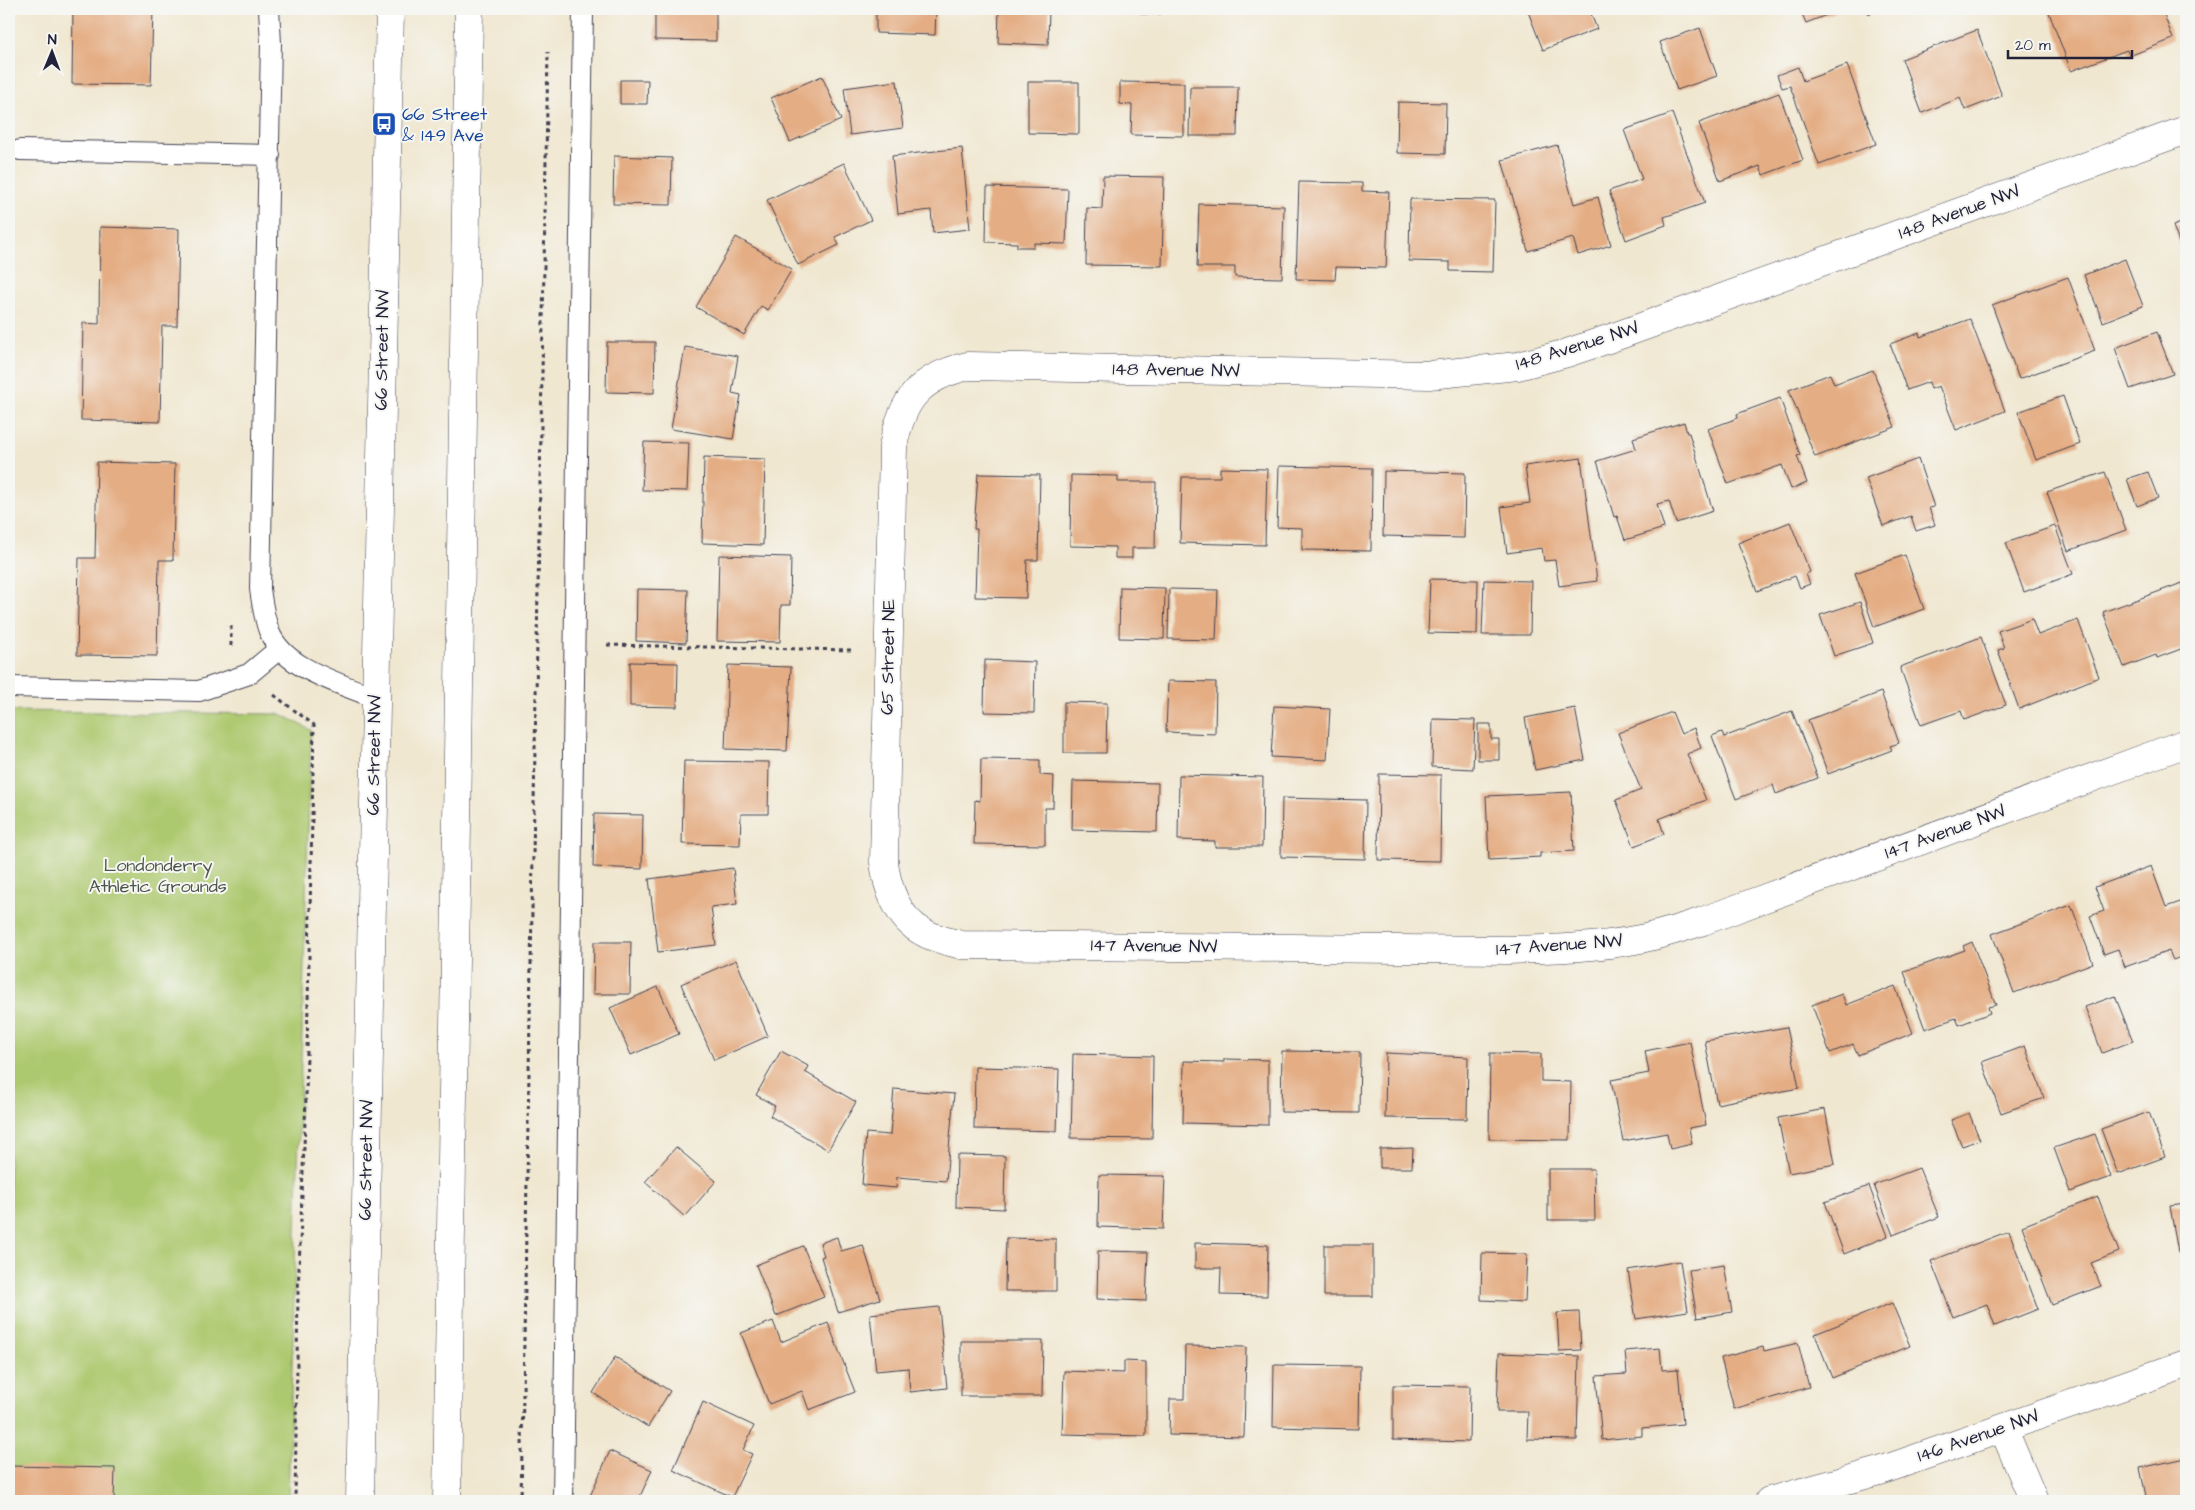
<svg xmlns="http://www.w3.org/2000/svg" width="2195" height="1510" font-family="'Architects Daughter',sans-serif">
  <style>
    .green { fill: #adc970; stroke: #687656 }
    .building { fill: #e4ad84 }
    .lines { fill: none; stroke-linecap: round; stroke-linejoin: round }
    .service-casing { stroke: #414051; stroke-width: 22 }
    .minor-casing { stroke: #414051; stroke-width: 29 }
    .secondary-casing { stroke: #414051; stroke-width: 29 }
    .path { stroke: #414051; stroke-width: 3; stroke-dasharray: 4 4; stroke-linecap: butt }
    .service { stroke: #fff; stroke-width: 20 }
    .minor { stroke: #fff; stroke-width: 28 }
    .secondary { stroke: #fff; stroke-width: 28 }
    .labels { text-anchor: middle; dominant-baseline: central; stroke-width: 4; stroke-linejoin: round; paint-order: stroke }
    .transit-label { font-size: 18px; fill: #164399; stroke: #f6f6f2; text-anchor: start }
    .street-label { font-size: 18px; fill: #22223b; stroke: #f6f6f2 }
    .park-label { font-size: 18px; fill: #4c544b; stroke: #f6f6f2 }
  </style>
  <rect width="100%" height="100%" fill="#f6f6f2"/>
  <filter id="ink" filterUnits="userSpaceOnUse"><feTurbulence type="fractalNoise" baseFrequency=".02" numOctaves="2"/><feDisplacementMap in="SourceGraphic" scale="10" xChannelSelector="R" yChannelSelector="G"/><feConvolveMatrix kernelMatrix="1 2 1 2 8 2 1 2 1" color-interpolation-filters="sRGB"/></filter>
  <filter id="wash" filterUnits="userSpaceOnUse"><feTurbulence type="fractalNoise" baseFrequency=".0096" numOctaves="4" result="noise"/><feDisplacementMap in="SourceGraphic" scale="20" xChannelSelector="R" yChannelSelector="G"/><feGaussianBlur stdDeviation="1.12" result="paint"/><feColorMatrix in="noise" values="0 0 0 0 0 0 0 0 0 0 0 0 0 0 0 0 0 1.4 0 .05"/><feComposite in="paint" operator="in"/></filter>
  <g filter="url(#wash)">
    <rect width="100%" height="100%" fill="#f0e7d0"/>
    <path class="green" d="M9,711L281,714L311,730L288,1501H9Z"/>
    <g id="blocks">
      <path class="building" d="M73,9H153L151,85L72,84Z
        M655,9H716V41L655,40Z
        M876,9H936L935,35L876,33Z
        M999,9H1049L1048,45L998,43Z
        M1141,9H1162L1161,14H1141Z
        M1527,9H1589L1597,29L1543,50Z
        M1800,9H1842L1806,23Z
        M1866,9H1883L1868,14Z
        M2052,9H2162L2173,39L2129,56L2127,50L2071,71L2048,10Z
        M1700,28L1717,76L1677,90L1660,42Z
        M1977,30L2002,96L1965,110L1960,98L1922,113L1902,59Z
        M1847,65L1876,144L1819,165L1790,86L1782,88L1777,75L1798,67L1803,81Z
        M822,76L841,120L790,142L771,98Z
        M620,80H648L647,104H620Z
        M897,81L903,128L850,135L844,88Z
        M1028,82H1079V134L1028,133Z
        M1120,82L1184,83V136L1131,135L1132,105L1120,104Z
        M1190,87H1238L1237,136H1189Z
        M1779,93L1803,160L1763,175L1760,166L1720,181L1699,123Z
        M1398,102L1446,103L1445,154L1397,153Z
        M1672,113L1705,203L1664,217L1666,225L1626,240L1609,191L1642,179L1624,130Z
        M1557,145L1574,204L1598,197L1611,245L1578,255L1573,238L1528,251L1502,160Z
        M962,148L970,229L933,233L931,210L898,214L892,156Z
        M614,156L672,158L671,205L613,204Z
        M844,163L871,220L835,237L839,245L798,265L767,200Z
        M1103,176L1164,177L1162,266L1086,265L1087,208L1102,209Z
        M1299,182L1362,183V191L1389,192L1386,268L1336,267L1335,280L1296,279Z
        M987,187L1068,189L1066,244L1034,243V247H1017V243L986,242Z
        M1410,199L1495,200L1493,272L1450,271V262L1409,261Z
        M1199,204L1284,206L1282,278L1235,277V267H1197Z
        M2186,221V261L2173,226Z
        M100,227L179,229L177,326H162L160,422L81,420L83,323L99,324Z
        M736,237L792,269L768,310L761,306L744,335L696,307Z
        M2125,259L2143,306L2103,322L2084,275Z
        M2068,277L2095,351L2019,379L1992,305Z
        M1970,319L2005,411L1956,430L1939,386L1931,389L1929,382L1907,390L1890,344L1919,333L1920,337Z
        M2157,332L2173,374L2130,389L2115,348Z
        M607,342H655L654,393L606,392Z
        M685,347L738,356L732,393L741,395L733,439L671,429Z
        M1873,370L1895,427L1815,457L1789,390L1830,374L1834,384Z
        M2063,396L2080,444L2036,460L2018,412Z
        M1780,398L1800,455L1797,456L1807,483L1791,489L1782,465L1728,484L1708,429L1738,418L1737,414Z
        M1684,422L1687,433H1689L1713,511L1676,523L1669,501L1657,504L1664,528L1625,540L1617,516L1614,517L1597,461L1636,449L1633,438Z
        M644,442L689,443L687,491L642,490Z
        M704,457L765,459L763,545L702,543Z
        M1581,458L1597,581L1559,586L1555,560L1544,561L1542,548L1507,553L1501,507L1530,503L1525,466Z
        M1918,459L1934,507L1929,508L1935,525L1916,531L1911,516L1883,526L1866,478Z
        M97,462L175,464L173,560H159L157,656L77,655L79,558H95Z
        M1279,466L1372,468L1371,551L1302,550V528L1277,527Z
        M1220,468L1267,469L1265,545L1180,543L1182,477H1220Z
        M1384,471L1465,473L1464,538L1383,536Z
        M2105,472L2126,530L2068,551L2047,492Z
        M2148,472L2158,498L2137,506L2127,479Z
        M978,474L1040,475L1038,560H1027L1026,598L975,597L977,529H974Z
        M1071,475L1118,476V482H1156L1155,548H1132V558H1115V547L1070,546Z
        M1790,522L1810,572L1806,574L1810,584L1800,588L1795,576L1757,591L1738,543Z
        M2055,526L2073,574L2024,592L2006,543Z
        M719,555L791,557L790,605H781L780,642L717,641Z
        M1905,555L1924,609L1874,627L1855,573Z
        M1430,579L1478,580L1477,634L1428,633Z
        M1484,580L1531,581L1530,635H1482Z
        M2182,583L2186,596V647L2157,658L2156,655L2124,667L2103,612Z
        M1120,587L1165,588L1164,639L1119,638Z
        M637,589L688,590L686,643L636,641Z
        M1169,589L1218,590L1216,640L1168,639Z
        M1860,602L1873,643L1834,656L1820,615Z
        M2032,619L2038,635L2078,620L2099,677L2019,709L1998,650L2004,648L1998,631Z
        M1981,637L2006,705L1964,720L1961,711L1921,725L1900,667Z
        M985,660L1035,662L1034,713L984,712Z
        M630,662L678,663L677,707L630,706Z
        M728,665L791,667L787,751L725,749Z
        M1168,681L1216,682L1215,734L1166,732Z
        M1881,692L1899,743L1890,746L1892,750L1828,774L1808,720Z
        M1064,702L1107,703L1106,753H1064Z
        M1274,706L1330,709L1327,760L1271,757Z
        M1575,708L1585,760L1535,770L1525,718Z
        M1792,711L1818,778L1776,794L1773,785L1736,799L1712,736L1722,732L1724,737Z
        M1672,712L1681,734L1694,728L1701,748L1687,754L1706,800L1659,819L1664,834L1634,846L1616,800L1641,790L1618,733Z
        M1433,719L1475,720L1473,769L1432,767Z
        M1478,724H1491V739H1499V760H1478Z
        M981,759L1040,760V775L1054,776L1053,808H1045V845L974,844L975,800L980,801Z
        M684,761L769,762L768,814H741L740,845L682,844Z
        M1379,774L1441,775L1440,861L1378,860Z
        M1179,775L1263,777L1262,847H1215V841L1178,840Z
        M1073,781L1158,783L1157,832L1072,830Z
        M1571,792L1574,851L1540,853V857L1489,860L1486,796Z
        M1282,798L1366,800L1365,859L1281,857Z
        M594,814L643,815L642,869L593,867Z
        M2151,866L2166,907L2186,900V955L2173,960L2169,951L2125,967L2118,949L2104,954L2090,916L2104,911L2095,887Z
        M733,868L737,904L711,907L716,945L658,952L649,879Z
        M2071,905L2093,963L2014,993L1992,934Z
        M594,942H631L630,994H593Z
        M1972,942L1996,1005L1988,1007L1990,1013L1959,1025L1956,1018L1925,1029L1904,972L1965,950L1963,946Z
        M736,960L768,1036L714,1060L681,984Z
        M1895,986L1913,1033L1858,1055L1853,1044L1830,1053L1812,1005L1842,994L1846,1005Z
        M658,987L679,1034L631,1055L610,1008Z
        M2115,996L2133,1041L2102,1053L2085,1007Z
        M1787,1027L1799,1088L1717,1104L1705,1041Z
        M1690,1042L1706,1125L1689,1128L1692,1144L1670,1149L1667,1133L1623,1141L1611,1080L1649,1073L1645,1051Z
        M2025,1046L2044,1098L2001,1113L1982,1062Z
        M781,1051L808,1066L805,1072L856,1102L828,1150L770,1116L775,1106L756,1095Z
        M1282,1051L1360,1052L1359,1113L1281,1112Z
        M1386,1053L1468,1057L1467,1119L1385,1118Z
        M1490,1053L1541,1054V1081L1571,1082L1570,1140L1489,1139Z
        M1073,1054L1153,1056L1152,1139L1071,1138Z
        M1224,1059L1268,1060V1125L1183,1123L1184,1061L1224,1062Z
        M975,1067L1059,1069L1057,1131L974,1129Z
        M894,1089L954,1094L946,1181L897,1177L896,1188L862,1185L866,1133L890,1135Z
        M1825,1109L1835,1164L1789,1173L1778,1118Z
        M2149,1112L2165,1157L2118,1174L2101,1129Z
        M1969,1113L1980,1140L1962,1146L1951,1120Z
        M2095,1134L2111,1177L2070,1192L2054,1148Z
        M676,1147L716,1181L685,1217L645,1182Z
        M1413,1148L1412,1168H1380V1149Z
        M957,1155L1005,1156L1004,1209L956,1207Z
        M1919,1168L1939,1217L1893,1235L1874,1185Z
        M1548,1169H1594L1595,1220H1548Z
        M1099,1175L1165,1176L1163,1229L1098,1227Z
        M1869,1186L1888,1236L1844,1254L1825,1202Z
        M2098,1197L2119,1252L2091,1263L2101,1286L2052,1305L2022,1226Z
        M2186,1204V1252L2178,1253L2170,1206Z
        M2009,1231L2038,1309L1995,1326L1987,1304L1953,1317L1931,1261Z
        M837,1237L841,1251L863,1245L880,1299L838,1312L821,1257L824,1256L820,1243Z
        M1006,1238L1056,1239V1291H1005Z
        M1195,1243L1268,1245L1267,1296L1220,1295L1221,1268H1195Z
        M1324,1245H1373V1296H1324Z
        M803,1246L824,1297L776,1316L756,1265Z
        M1098,1251L1148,1252L1146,1301L1097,1299Z
        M1482,1253L1527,1254L1525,1302L1481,1300Z
        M1680,1261L1688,1311L1636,1319L1628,1270Z
        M1724,1265L1732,1312L1697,1318L1689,1270Z
        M1892,1303L1910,1346L1832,1378L1815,1334Z
        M939,1307L947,1388L910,1392L908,1368L876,1371L870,1314Z
        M1579,1312L1581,1350L1559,1351L1557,1313Z
        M773,1321L781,1342L828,1323L855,1392L809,1410L802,1391L769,1404L741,1333Z
        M961,1341H1043L1042,1396H961Z
        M1798,1343L1809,1387L1734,1409L1721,1358L1763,1347L1764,1351Z
        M1185,1346L1246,1347L1244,1437L1169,1435L1170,1399H1184Z
        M1660,1348L1662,1370L1678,1369L1683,1424L1642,1428V1436L1602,1440L1596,1376L1627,1374L1625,1351Z
        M1499,1353L1579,1356L1577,1440L1527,1439L1528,1412H1497Z
        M615,1357L670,1391L648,1427L593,1393Z
        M1124,1361L1146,1362V1436L1062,1434L1064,1371L1124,1373Z
        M1274,1365L1360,1366L1359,1429L1273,1427Z
        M1393,1385L1470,1386L1469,1442L1393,1440Z
        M703,1402L754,1426L743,1450L752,1454L732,1497L673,1470Z
        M610,1451L652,1470L638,1501H600L590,1496Z
        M2186,1458V1501H2147L2140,1468Z
        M9,1466L115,1468L114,1501H9Z"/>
    </g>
  </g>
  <g filter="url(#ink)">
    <use href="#blocks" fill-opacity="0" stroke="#414051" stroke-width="1"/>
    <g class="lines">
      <defs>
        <path id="service" d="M269,9L271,43L260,589C262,603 264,618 269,631C283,669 341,683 375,698
          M20,150L270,155
          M9,687L199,691L249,674L279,649
          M563,1501L583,9"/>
        <path id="minor" d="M2186,130L1614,337L1567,353L1518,366L1429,375L968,366C920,377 902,399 893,447L884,862C887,888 898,919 923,932C934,939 948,941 961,945L1508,950C1552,949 1596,948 1640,939C1661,935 1682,928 1703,921L2186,743
          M2003,1428L2034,1501
          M1769,1501L1880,1471L2186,1364"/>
        <path id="secondary" d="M360,1501L390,9
          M447,1501L469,9"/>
      </defs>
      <use href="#service" class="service-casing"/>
      <use href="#minor" class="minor-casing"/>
      <use href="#secondary" class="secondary-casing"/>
      <path class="path" d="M607,645L853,650
        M231,646V623
        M274,695L314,725L306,1097L298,1293L295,1501
        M521,1501L548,52"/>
      <use href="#service" class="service"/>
      <use href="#minor" class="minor"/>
      <use href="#secondary" class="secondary"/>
    </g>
  </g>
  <defs>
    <symbol id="bus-square" viewBox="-11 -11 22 22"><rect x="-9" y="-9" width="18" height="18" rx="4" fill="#1a4fb4" stroke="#f6f6f2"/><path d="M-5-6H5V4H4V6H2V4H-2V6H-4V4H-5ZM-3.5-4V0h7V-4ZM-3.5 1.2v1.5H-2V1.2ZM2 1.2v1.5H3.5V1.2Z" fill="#fff"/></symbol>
  </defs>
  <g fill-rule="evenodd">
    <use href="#bus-square" x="370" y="110" width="28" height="28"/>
  </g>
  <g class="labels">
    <g class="transit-label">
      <text x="402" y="114">66 Street<tspan x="402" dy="21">&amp; 149 Ave</tspan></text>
    </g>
    <g class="street-label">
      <text transform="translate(1959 212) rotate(-20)">148 Avenue NW</text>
      <text transform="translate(1577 346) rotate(-17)">148 Avenue NW</text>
      <text transform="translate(382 350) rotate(-89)">66 Street NW</text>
      <text transform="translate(1176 370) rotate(1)">148 Avenue NW</text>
      <text transform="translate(888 657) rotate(-89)">65 Street NE</text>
      <text transform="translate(374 755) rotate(-89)">66 Street NW</text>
      <text transform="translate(1945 832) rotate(-20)">147 Avenue NW</text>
      <text transform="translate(1559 945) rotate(-4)">147 Avenue NW</text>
      <text transform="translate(1154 946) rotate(1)">147 Avenue NW</text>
      <text transform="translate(366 1160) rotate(-89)">66 Street NW</text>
      <text transform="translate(1978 1436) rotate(-19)">146 Avenue NW</text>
    </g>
    <g class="park-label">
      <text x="158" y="865">Londonderry<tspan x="158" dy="21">Athletic Grounds</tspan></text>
    </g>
  </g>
  <rect width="2195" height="1510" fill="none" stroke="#f6f6f2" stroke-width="30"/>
  <g transform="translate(52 52) rotate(1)" stroke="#f6f6f2" stroke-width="4" paint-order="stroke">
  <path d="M0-4L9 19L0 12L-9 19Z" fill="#22223b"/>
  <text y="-8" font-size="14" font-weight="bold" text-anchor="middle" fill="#22223b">N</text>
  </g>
  <path d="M2008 50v8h124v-8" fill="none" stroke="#22223b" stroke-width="2.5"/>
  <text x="2015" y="50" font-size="15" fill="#22223b" stroke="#f6f6f2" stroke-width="4" paint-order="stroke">20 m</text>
</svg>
